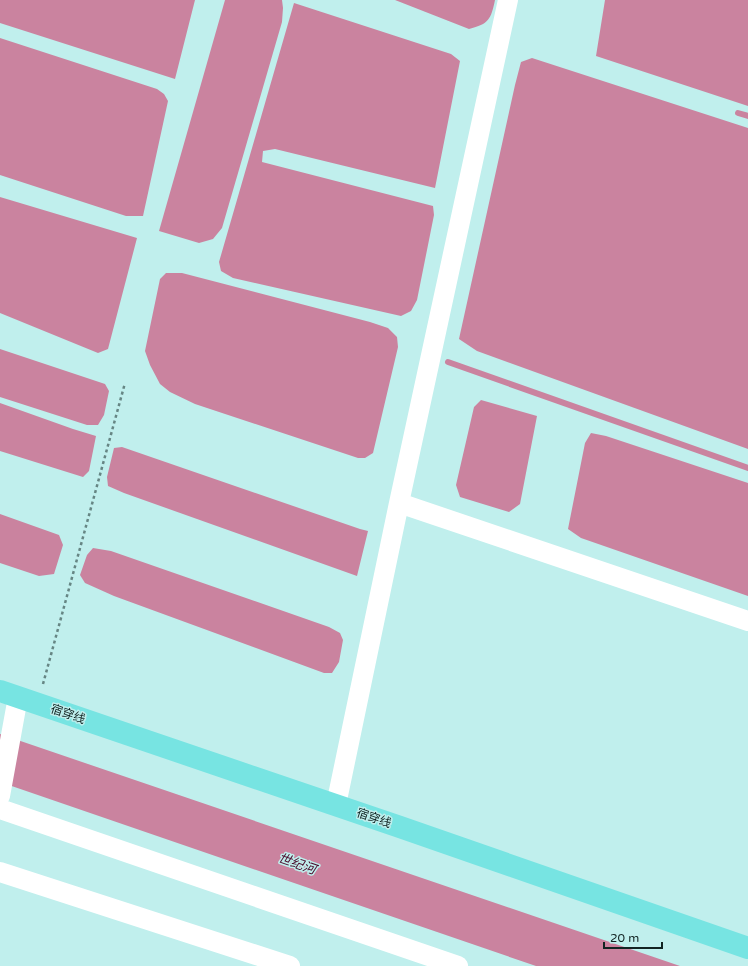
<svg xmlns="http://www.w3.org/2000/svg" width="748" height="966" font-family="'Varela Round','Noto Sans SC',sans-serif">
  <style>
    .water { fill: #ca839f }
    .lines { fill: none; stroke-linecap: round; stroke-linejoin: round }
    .stream { stroke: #ca839f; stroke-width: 6 }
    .path { stroke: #668684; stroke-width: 2.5; stroke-dasharray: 3 3; stroke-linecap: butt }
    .minor { stroke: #fff; stroke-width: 20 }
    .major { stroke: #77e4e2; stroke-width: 22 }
    .labels { text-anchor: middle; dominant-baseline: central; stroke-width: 3; stroke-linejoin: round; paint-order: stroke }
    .street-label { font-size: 12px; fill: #112322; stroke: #c0efed }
    .water-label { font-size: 13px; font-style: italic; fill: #4c0d2d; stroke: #c0efed }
  </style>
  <rect width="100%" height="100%" fill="#c0efed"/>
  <path class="water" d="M0,0H195L175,79L0,23Z
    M225,0H282L283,8L282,22L222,228L213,239L199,243L159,231Z
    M395,0H495C491,19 489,24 469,29Z
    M605,0H748V106L596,56Z
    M294,3L451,54L460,61L435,188L275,149L263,151L262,162L433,206L434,215L417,300L411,311L401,316L233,278L221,271L219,262Z
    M0,38L157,89L164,94L168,101L143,216H126L0,175Z
    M532,58L748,128V449L477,351L459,339L515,85L521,62Z
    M0,197L137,238L108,349L98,353L0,313Z
    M166,273H182L370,322L388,328L397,337L398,347L373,453L365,458H358L195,404L170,392L160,384L150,365L145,351L160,279Z
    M0,349L105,384L109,391L104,415L98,425H87L0,397Z
    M481,400L537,416L520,504L509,512L460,497L456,485L474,407Z
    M0,403L73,429L96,436L89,471L83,477L0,451Z
    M591,433L606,436L748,483V596L581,538L568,529L585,443Z
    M122,447L360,529L368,531L357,576L124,493L108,486L107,477L114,448Z
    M0,514L59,535L63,545L54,574L39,576L0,563Z
    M93,548L111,551L329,627L340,633L343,640L339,662L332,673H324L114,596L85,583L80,575L87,555Z
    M0,734L680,966H536L0,782Z"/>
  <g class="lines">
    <path class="stream" d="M738,113L748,116
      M448,362L748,468"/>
    <path class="path" d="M43,684L125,383"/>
    <path class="minor" d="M399,503L748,621
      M0,796L18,697
      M336,805L399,503L508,0
      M0,809L458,966
      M0,872L290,966"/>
    <path class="major" d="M0,691L400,827L748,948"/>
  </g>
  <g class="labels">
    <g class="street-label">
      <text transform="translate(68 714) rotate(19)">宿穿线</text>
      <text transform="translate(374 818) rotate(19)">宿穿线</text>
    </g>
    <g class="water-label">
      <text transform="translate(297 864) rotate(19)">世纪河</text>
    </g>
  </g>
  <path d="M604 942v6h58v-6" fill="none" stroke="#112322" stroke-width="2"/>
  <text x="610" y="942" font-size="12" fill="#112322" stroke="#c0efed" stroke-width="3" paint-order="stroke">20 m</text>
</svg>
